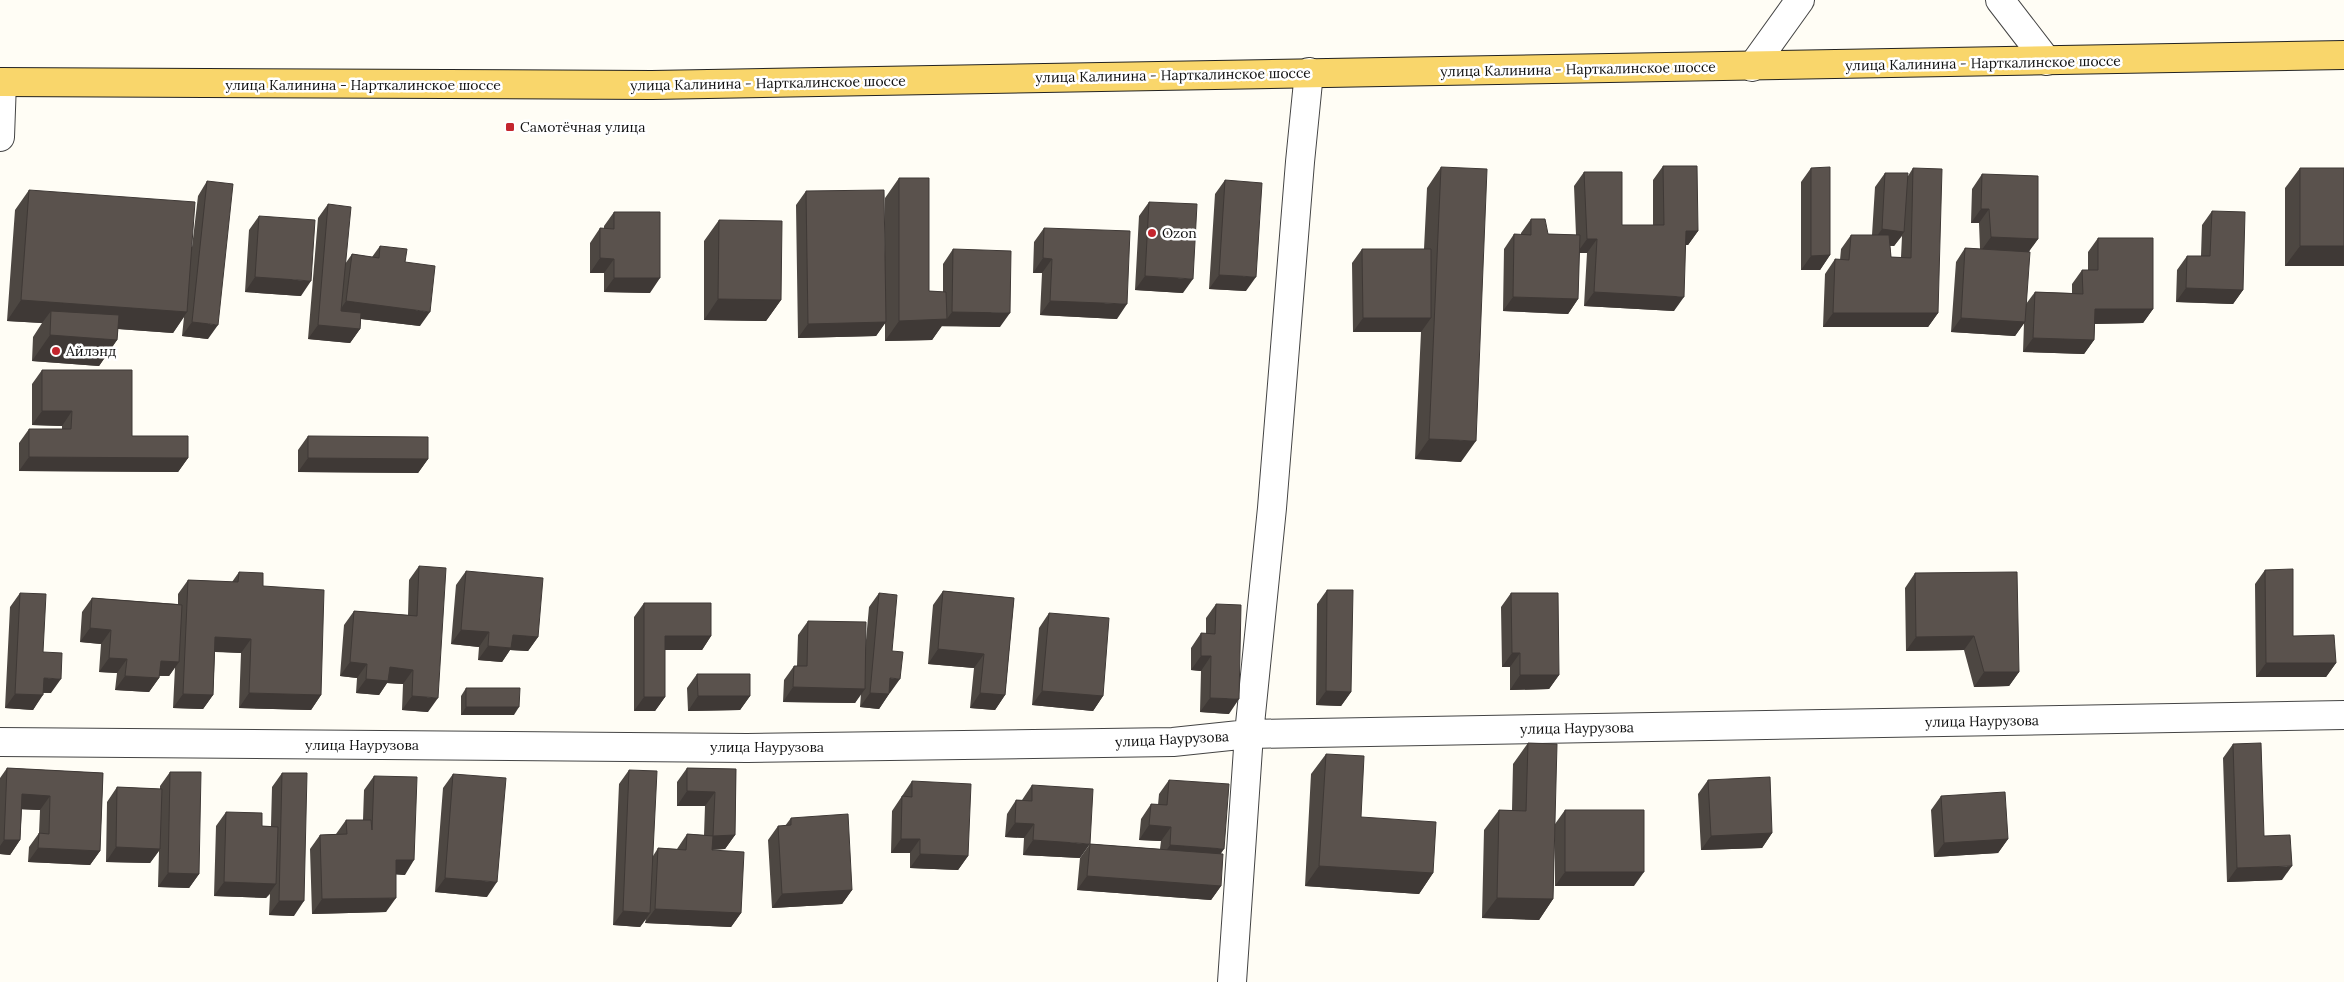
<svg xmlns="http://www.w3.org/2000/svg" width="2344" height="982" font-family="Lora,serif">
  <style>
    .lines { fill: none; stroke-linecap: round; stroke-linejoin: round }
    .minor-casing { stroke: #444; stroke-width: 30 }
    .major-casing { stroke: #222; stroke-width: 30 }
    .minor { stroke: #fff; stroke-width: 28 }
    .major { stroke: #f9d66b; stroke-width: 28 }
    .wall { fill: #4d4742; fill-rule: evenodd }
    .shaded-wall { fill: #3f3936 }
    .building { fill: #5a524d; stroke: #3f3936 }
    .poi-dot { fill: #c4262e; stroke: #fff; stroke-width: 2 }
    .labels { text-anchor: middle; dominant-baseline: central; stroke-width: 5; stroke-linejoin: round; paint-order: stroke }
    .street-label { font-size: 14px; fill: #111; stroke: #fff }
    .poi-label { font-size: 14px; fill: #111; stroke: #fff; text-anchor: start }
  </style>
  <rect width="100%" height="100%" fill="#fffdf5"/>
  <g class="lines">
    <defs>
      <path id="minor" d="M2000,0L2047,61
        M1752,67L1800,0
        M0,137L2,82
        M0,742L747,748L1173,742L1249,734L2344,715
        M1232,982L1249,734L1272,508L1300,162L1309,72"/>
      <path id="major" d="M0,82L652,85L2344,55"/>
    </defs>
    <use href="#minor" class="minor-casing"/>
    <use href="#major" class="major-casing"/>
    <use href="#minor" class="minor"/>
    <use href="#major" class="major"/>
  </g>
  <path class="wall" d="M1663,166L1698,231L1688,245H1686L1674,311L1584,306L1587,253H1579L1578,299L1568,314L1503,311L1504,249L1514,234L1521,235V233L1531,219L1548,234L1576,235L1574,186L1584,172L1622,225H1653V180Z
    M1441,167L1461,462L1415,459L1421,332H1353L1352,263L1362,249H1424L1427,188Z
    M1811,168L1830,255L1820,270H1801V182Z
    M1913,168L1938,313L1928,327H1823L1825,274L1835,259L1840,260L1841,249L1851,235H1872L1875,187L1885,173L1908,176ZM1902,236L1901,257H1891L1890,246H1894Z
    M2300,168H2344V266H2285V188Z
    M1982,174L2038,239L2028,252L2026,304L2035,292L2072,293V284L2082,270H2088V252L2098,238L2153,309L2143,323L2095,324L2094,340L2084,354L2023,352L2024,323L2015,336L1951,332L1956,262L1965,248L1980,249L1979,223H1971L1972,189Z
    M899,178L929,291L943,292V264L953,249L1000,327L942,326V325L932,340L885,341V323L876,336L798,338L796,205L806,191L885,281V198Z
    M1225,180L1246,291L1209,289L1215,194Z
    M207,181L208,339L182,336L184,317L173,333L118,329L117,340L99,366L32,361L33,337L42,323L7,321L15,210L29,190L192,247L198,196Z
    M1149,202L1183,293L1135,290L1139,216Z
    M328,204L345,264L352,254L372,257L380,246L405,262L420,326L361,319L360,329L350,343L308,339L318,218Z
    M2212,211L2243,290L2233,304L2176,302L2177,270L2187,256H2201L2202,225Z
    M614,212L650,293L604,292V273H590V243L600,228L604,229V226Z
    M259,216L301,296L245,292L249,230Z
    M719,220L781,300L766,321L704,320V241Z
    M1044,228L1117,319L1040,315L1042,273H1033L1034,242Z
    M42,370L132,436L188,458L178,472L19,471V443L29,429H62V426L32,425V384Z
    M308,436L428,459L418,473L298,472V450Z
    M419,566L428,712L402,710L403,684L387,683L379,695L356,693L357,678L340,676L344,625L354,611L408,615L409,580Z
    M2265,570L2293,636L2336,663L2326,677H2256L2255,584Z
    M466,571L538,637L528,651L510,650L502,662L478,660L479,647L451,644L456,585Z
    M239,572L263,586L321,695L311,710L239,708L241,653L215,652L213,695L203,709L173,708L175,667L169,676H159V678L149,692L115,690L117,673L99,672L101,644L80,642L82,612L92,598L178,604V594L188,580L232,582Z
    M1915,573L2019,672L2009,686L1974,687L1964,650L1906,651L1905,588Z
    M1327,590L1351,692L1341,706L1316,705L1317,604Z
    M943,591L1014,598L1005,695L995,710L970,708L974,668L928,664L933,605Z
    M20,593L43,652L51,693H43L33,710L5,708L10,607Z
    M879,593L892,651L890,693H889V694L879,709L860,707L861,693L855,703L783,702L784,680L794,666H797L798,635L808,621L865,651L869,607Z
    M1511,593L1559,675L1549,689L1510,690V667H1502L1501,607Z
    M644,603L711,636L702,650H665V697L655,711H634V617Z
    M1216,604L1229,714L1200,712L1201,671L1191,670V648L1201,633L1206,634V618Z
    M1049,613L1103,696L1093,711L1032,705L1039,628Z
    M697,674L750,696L740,710L688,711L687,688Z
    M466,688L514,715H461V696Z
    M1528,743L1555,824L1565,810L1634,886H1555V827L1553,899L1539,920L1482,918L1484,830L1499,810H1512L1513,764Z
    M2233,744L2264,836L2282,880L2227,882L2223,758Z
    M1326,754L1361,817L1433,873L1419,894L1305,886L1311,774Z
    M7,768L103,773L100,851L90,865L28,862L29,847L39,833L40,810L22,809L20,840L10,855L0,854V778Z
    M687,768L736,769L735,835L725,849L712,850L741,913L731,927L645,923L646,919L640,927L613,925L619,784L629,770L653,856L658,848L677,849L687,834L704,835L705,806H677V782Z
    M170,772L199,874L189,888L158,887L159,851L150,863L106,862L107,802L117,787L160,789V786Z
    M282,773L294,916L269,915L270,894L266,898L214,896L216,826L226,812L262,826H271L272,787Z
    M453,774L487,897L435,892L443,788Z
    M374,776L405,875L396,874L386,912L312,914L310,849L320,835L336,834L346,820H363L364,790Z
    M1169,780L1221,854V886L1211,900L1077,890L1080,858L1090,844L1160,849L1161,841L1139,840L1141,819L1151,804L1158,805L1159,794Z
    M1708,780L1772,833L1762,848L1701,850L1698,794Z
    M912,781L968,856L958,870L910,868V853H891L892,811Z
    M1032,785L1080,858L1023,855L1024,838L1005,837L1007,814L1016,800H1022Z
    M1941,796L2008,839L1998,853L1934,857L1931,810Z
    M791,818L852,890L842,904L772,908L768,840L778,826H785Z"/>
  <path class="shaded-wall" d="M1981,209H1989L1979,223H1971Z
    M1882,229L1904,232L1894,246L1872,243Z
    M1686,231H1698L1688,245H1676Z
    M1991,237L2038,239L2028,253L1981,251Z
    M1587,239H1597L1587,253H1577Z
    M2300,246H2344V266H2285Z
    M1830,255L1820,270H1801L1811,256Z
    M600,258L614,259L604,273H590Z
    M1043,258L1052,259L1042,273H1033Z
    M1219,275L1256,277L1246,291L1209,289Z
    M1145,276L1193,279L1183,293L1135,290Z
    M255,277L311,281L301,296L245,292Z
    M614,278H660L650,293L604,292Z
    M2186,288L2243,290L2233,304L2176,302Z
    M1594,292L1684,297L1674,311L1584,306Z
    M1513,297L1578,299L1568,314L1503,311Z
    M718,299L781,300L766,321L704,320Z
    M21,300L187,312L173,333L50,324L51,311L42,323L7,321Z
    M346,301L430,312L420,326L336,316Z
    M1050,301L1127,304L1117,319L1040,315Z
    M2095,309H2153L2143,323L2085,324Z
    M952,312L1010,313L1000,327L942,326Z
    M1833,313H1938L1928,327H1823Z
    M1363,318H1431L1421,332H1353Z
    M1961,318L2025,322L2015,336L1951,332Z
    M947,319L932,340L885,341L899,321Z
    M192,322L218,325L208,339L182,336Z
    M886,322L876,336L798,338L808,324Z
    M318,325L360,329L350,343L308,339Z
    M50,335L117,340L99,366L32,361Z
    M2033,338L2094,340L2084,354L2023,352Z
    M42,411H72L62,426L32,425Z
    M1429,439L1476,441L1461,462L1415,459Z
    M29,457L188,458L178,472L19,471Z
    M308,458L428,459L418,473L298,472Z
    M90,628L111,630L101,644L80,642Z
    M461,630L489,632L479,647L451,644Z
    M513,635L538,637L528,651L510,650L502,662L478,660L488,646Z
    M665,636H711L702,650H655Z
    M1974,636L1964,650L1906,651L1916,637Z
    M215,637L251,639L241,653L205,651Z
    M938,649L984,654L974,668L928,664Z
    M1512,653H1520L1510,667H1502Z
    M1201,656H1211L1201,671L1191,670Z
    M109,658L127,659L117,673L99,672Z
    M161,661L179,662L169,676L151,675Z
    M350,662L367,664L357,678L340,676Z
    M2266,663H2336L2326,677H2256Z
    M390,667L413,670L403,684L387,683L379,695L356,693L366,679Z
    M1984,672H2019L2009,686L1974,687Z
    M1520,675H1559L1549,689L1510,690Z
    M125,676L159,678L149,692L115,690Z
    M44,678L61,679L51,693L34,692Z
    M890,678L900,679L890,693H880Z
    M793,687L865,689L855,703L783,702Z
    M1042,691L1103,696L1093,711L1032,705Z
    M1326,691L1351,692L1341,706L1316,705Z
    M249,693L321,695L311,710L239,708Z
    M870,693L889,694L879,709L860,707Z
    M980,693L1005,695L995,710L970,708Z
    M15,694L43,695L33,710L5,708Z
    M183,694L213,695L203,709L173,708Z
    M412,696L438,698L428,712L402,710Z
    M698,696H750L740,710L688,711Z
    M644,697H665L655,711H634Z
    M1210,698L1239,699L1229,714L1200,712Z
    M466,707H519L514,715H461Z
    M687,791L715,792L705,806H677Z
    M22,794L50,796L40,810L12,809Z
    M1015,823L1034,824L1024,838L1005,837Z
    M1149,825L1171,827L1161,841L1139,840Z
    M1772,833L1762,848L1701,850L1711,836Z
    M735,835L725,849L703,850L713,836Z
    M901,839H920L910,853H891Z
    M2008,839L1998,853L1934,857L1944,843Z
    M4,840H20L10,855L0,854V846Z
    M1033,840L1090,844L1080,858L1023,855Z
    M1170,845L1224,849L1214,864L1160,860Z
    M116,847L160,849L150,863L106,862Z
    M38,848L100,851L90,865L28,862Z
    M920,854L968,856L958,870L910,868Z
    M396,860H414L405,875L386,874Z
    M1319,866L1433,873L1419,894L1305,886Z
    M2292,866L2282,880L2227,882L2237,868Z
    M1565,872H1644L1634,886H1555Z
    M168,873L199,874L189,888L158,887Z
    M1087,876L1221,886L1211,900L1077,890Z
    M445,878L497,882L487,897L435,892Z
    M224,882L276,884L266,898L214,896Z
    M852,890L842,904L772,908L782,894Z
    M396,898L386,912L312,914L322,899Z
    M1497,898L1553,899L1539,920L1482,918Z
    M279,901H304L294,916L269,915Z
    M655,909L741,913L731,927L645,923Z
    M623,911L650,913L640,927L613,925Z"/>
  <path class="building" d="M1663,166H1697L1698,231H1686L1684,297L1594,292L1597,239H1587L1584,172H1622V225H1664Z
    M1441,167L1487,169L1476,441L1429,439Z
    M1830,167V255L1811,256V168Z
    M1913,168L1942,169L1938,313H1833L1835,259L1849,260L1851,235H1889L1891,257L1911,258Z
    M2300,168H2344V246H2300Z
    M1885,173H1908L1904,232L1882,229Z
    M1982,174L2038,176V239L1991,237L1989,209H1981Z
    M899,178H929V291L946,292L947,319L899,321Z
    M1225,180L1262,183L1256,277L1219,275Z
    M207,181L233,184L218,325L192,322Z
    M29,190L195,202L187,312L21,300Z
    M884,190L886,322L808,324L806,191Z
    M1149,202L1197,204L1193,279L1145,276Z
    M328,204L351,207L341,311L361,313L360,329L318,325Z
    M2212,211L2245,212L2243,290L2186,288L2187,256H2210Z
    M614,212H660V278H614V259L600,258V228L614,229Z
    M259,216L315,220L311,281L255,277Z
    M1531,219H1545L1548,234L1580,235L1578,299L1513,297L1514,234L1531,235Z
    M719,220L782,221L781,300L718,299Z
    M1044,228L1130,231L1127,304L1050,301L1052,259L1043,258Z
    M2098,238H2153V309H2095L2094,340L2033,338L2035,292L2083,294L2082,270H2098Z
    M380,246L407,249L405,262L435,266L430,312L346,301L352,254L379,258Z
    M1965,248L2030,252L2025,322L1961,318Z
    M953,249L1011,251L1010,313L952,312Z
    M1362,249H1431V318H1363Z
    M51,311L119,315L117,340L50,335Z
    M42,370H132V436H188V458L29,457V429H71L72,411H42Z
    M308,436L428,437V459L308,458Z
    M419,566L446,568L438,698L412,696L413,670L390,667L388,681L366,679L367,664L350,662L354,611L417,616Z
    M2293,569V636L2334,635L2336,663H2266L2265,570Z
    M466,571L543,578L538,637L513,635L511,648L488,646L489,632L461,630Z
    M239,572L263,573V586L324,590L321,695L249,693L251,639L215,637L213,695L183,694L188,580L238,582Z
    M2017,572L2019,672H1984L1974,636L1916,637L1915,573Z
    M1327,590H1353L1351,692L1326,691Z
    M943,591L1014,598L1005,695L980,693L984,654L938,649Z
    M20,593L46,594L43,652L62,653L61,679L44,678L43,695L15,694Z
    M879,593L897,595L892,651L903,652L900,679L890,678L889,694L870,693Z
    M1511,593H1558L1559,675H1520V653H1512Z
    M92,598L182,605L179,662L161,661L159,678L125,676L127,659L109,658L111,630L90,628Z
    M644,603H711V636H665V697H644Z
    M1216,604L1241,605L1239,699L1210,698L1211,656H1201V633L1215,634Z
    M1049,613L1109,618L1103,696L1042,691Z
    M808,621L866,622L865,689L793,687L794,666H807Z
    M697,674H750V696H698Z
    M466,688H520L519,707H466Z
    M1528,743L1557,744L1553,899L1497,898L1499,810L1526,811Z
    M2261,743L2264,836L2290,835L2292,866L2237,868L2233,744Z
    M1326,754L1364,756L1361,817L1436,822L1433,873L1319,866Z
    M7,768L103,773L100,851L38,848L39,833L49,834L50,796L22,794L20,840H4Z
    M687,768L736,769L735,835L713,836L715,792L687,791Z
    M629,770L657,771L650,913L623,911Z
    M170,772H201L199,874L168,873Z
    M282,773H307L304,901H279Z
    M453,774L506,778L497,882L445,878Z
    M374,776L417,777L414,860H396V898L322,899L320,835L347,834L346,820H371L372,830Z
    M1770,777L1772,833L1711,836L1708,780Z
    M1169,780L1229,784L1224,849L1170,845L1171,827L1149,825L1151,804L1167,805Z
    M912,781L971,784L968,856L920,854V839H901L902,796L912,797Z
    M1032,785L1093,789L1090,844L1033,840L1034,824L1015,823L1016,800L1032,801Z
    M117,787L162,789L160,849L116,847Z
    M2005,792L2008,839L1944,843L1941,796Z
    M1565,810H1644V872H1565Z
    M226,812L262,813V826L278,827L276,884L224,882Z
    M848,814L852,890L782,894L778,826L791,825V818Z
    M687,834L713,836L712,850L744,852L741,913L655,909L658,848L686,850Z
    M1090,844L1223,854L1221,886L1087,876Z"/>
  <g class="poi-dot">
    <rect x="505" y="122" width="10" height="10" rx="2.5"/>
    <circle cx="1152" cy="233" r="5"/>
    <circle cx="56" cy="351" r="5"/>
  </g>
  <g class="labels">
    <g class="street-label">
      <text transform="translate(1983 63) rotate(-1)">улица Калинина - Нарткалинское шоссе</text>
      <text transform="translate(1578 69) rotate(-1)">улица Калинина - Нарткалинское шоссе</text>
      <text transform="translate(1173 75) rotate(-1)">улица Калинина - Нарткалинское шоссе</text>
      <text transform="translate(768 83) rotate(-1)">улица Калинина - Нарткалинское шоссе</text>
      <text x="363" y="85">улица Калинина - Нарткалинское шоссе</text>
      <text transform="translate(1982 721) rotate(-1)">улица Наурузова</text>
      <text transform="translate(1577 728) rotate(-1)">улица Наурузова</text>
      <text transform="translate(1172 739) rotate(-3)">улица Наурузова</text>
      <text x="362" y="745">улица Наурузова</text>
      <text x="767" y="747">улица Наурузова</text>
    </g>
    <g class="poi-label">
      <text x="520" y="127">Самотёчная улица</text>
      <text x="1162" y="233">Ozon</text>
      <text x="66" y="351">Айлэнд</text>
    </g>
  </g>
</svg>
